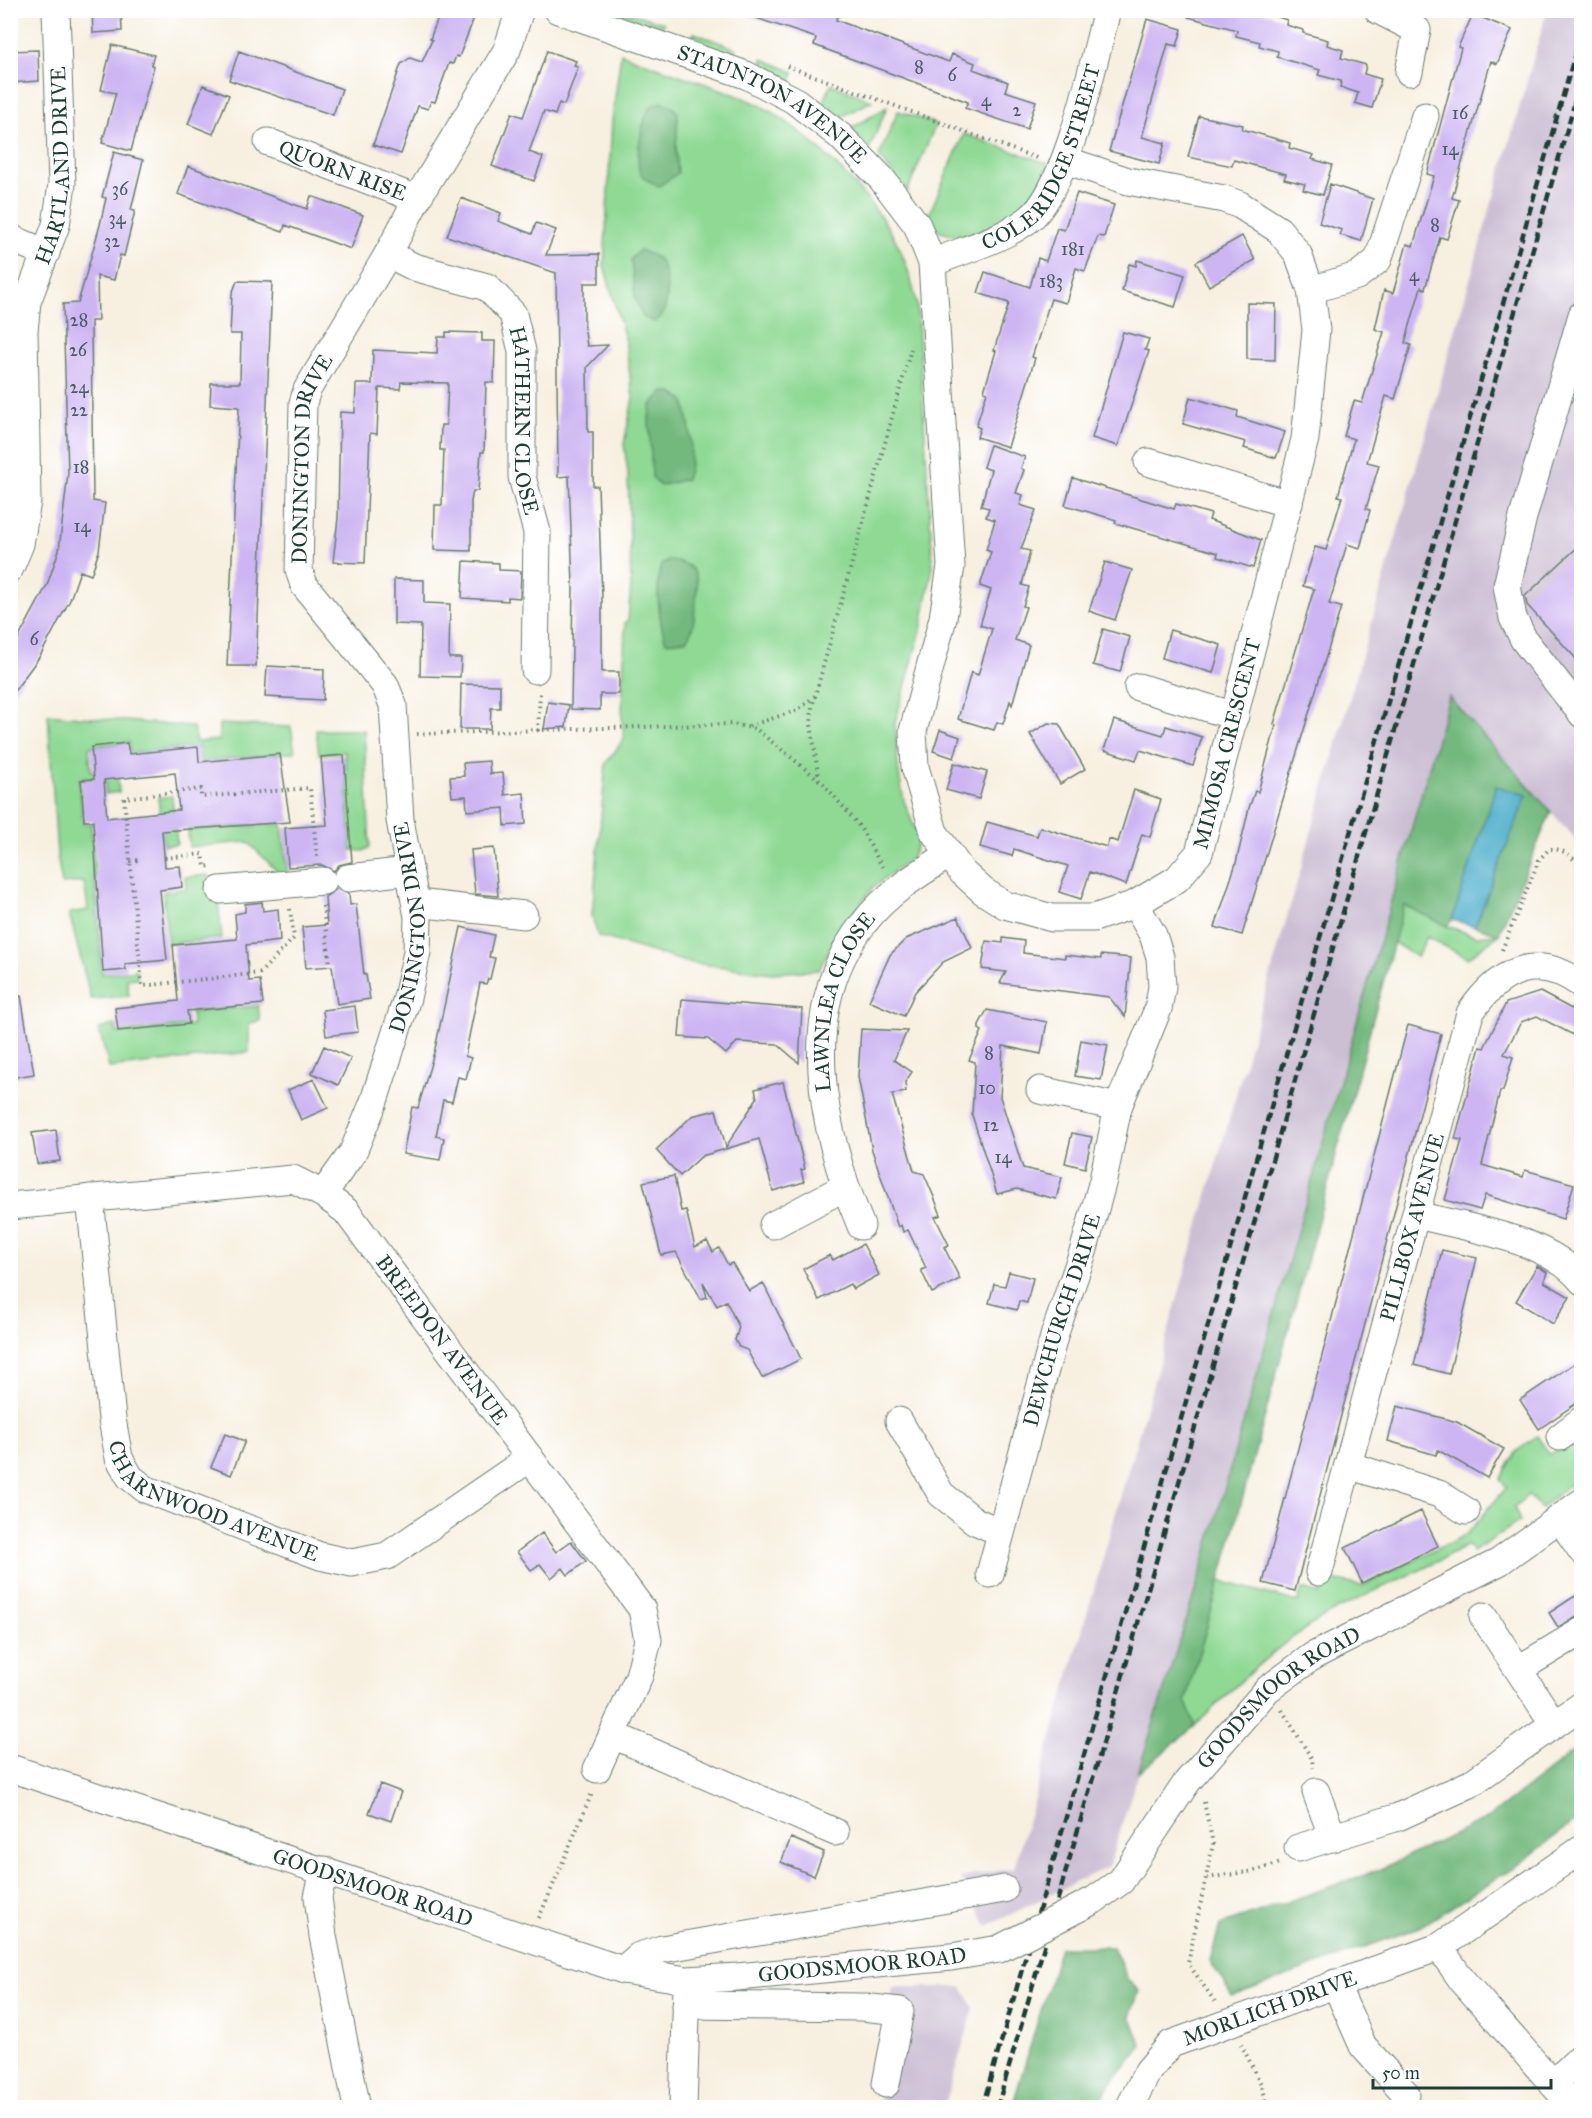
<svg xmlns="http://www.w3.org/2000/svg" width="1592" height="2118" font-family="'IM FELL Great Primer',serif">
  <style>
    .industrial { fill: #ccbfd4 }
    .green { fill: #8fd994; stroke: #578b64; stroke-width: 1.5 }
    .forest { fill: #73b97e; stroke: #497b59; stroke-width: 1.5 }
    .water { fill: #4daecc; stroke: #367680; stroke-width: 1.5 }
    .building { fill: #ccb5f2; fill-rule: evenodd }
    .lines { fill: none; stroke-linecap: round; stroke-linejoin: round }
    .minor-casing { stroke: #6b7c70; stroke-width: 29 }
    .path { stroke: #6b7c70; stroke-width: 4; stroke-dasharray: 1.5 4.5; stroke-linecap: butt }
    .minor { stroke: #fff; stroke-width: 27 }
    .rail { stroke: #1f3d34; stroke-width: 4.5; stroke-dasharray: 9 4.5; stroke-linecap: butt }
    .minor-bridge-casing { stroke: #6b7c70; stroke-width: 29; stroke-linecap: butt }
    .minor-bridge { stroke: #fff; stroke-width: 27 }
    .labels { text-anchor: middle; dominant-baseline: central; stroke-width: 5; stroke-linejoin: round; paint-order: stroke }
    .number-label { font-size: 18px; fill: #4a5b64 }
    .street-label { font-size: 21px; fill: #1f3d34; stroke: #fff }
  </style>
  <rect width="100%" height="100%" fill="#fff"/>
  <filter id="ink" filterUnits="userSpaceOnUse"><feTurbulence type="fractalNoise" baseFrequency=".0167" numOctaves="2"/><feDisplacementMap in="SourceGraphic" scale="12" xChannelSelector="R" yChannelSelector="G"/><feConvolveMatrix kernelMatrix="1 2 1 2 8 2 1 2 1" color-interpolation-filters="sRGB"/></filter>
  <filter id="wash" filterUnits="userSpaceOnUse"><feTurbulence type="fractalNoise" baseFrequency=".008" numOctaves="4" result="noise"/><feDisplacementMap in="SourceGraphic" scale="24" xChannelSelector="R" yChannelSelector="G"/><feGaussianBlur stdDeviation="1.35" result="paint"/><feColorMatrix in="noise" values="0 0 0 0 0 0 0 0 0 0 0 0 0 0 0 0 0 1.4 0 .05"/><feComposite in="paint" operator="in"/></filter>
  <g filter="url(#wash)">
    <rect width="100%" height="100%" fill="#f7f0e0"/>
    <path class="industrial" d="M1547,11H1581V845L1449,698L1201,1572L1109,1866L987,1926L960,1878L1014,1868Z
      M892,1987H962L974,2008L944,2107L879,2108Z"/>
    <path class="green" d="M623,11L664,23L661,31L621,17Z
      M694,33L737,49L734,58L691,41Z
      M621,53C664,72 710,83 753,102C802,124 877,200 900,249C908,267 913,286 917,305L933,566L921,630L895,723L898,769L904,801L917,834V844L912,858L875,886L839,929L819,970L772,973L686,962L598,936L592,916L606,763L624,739L622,717L625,622L628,621L631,584L628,473L624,444L633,398L625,339L604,266L612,121Z
      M763,59L794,72L791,82L760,68Z
      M831,84L872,101L839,118L823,104Z
      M887,107L869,150L850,129Z
      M898,111L936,124L907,192L879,156Z
      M964,134L1047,163C1050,201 955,265 927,219Z
      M48,714L193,727L196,742L219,740V724L291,727L295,752L201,762L199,747L130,753L129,742L89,747L91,771L117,769L119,792L106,794L105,777L79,779L83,824L91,823L102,974L137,970V978L127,979L129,996L91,999L69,913L88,910L84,882L62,884L57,855Z
      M316,730H364L370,847L363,851L351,850L345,752L319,754Z
      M172,796L177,844L164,846L158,798Z
      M282,824L288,876H282L248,842L189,847L188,830Z
      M209,875L212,901H218L222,938L168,944L163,892L186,889L185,877Z
      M1404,904L1447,926L1475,936L1499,934L1468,958L1427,937L1417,957L1392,942Z
      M258,1006L260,1021L249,1023V1052L109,1068L99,1029L115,1025L117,1033L192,1025L191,1012Z
      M1581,1430V1476L1541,1508L1528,1495L1514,1507L1520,1521L1473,1552L1468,1545C1421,1573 1370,1590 1324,1617C1275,1645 1235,1686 1195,1726L1185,1701L1220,1581L1298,1602L1302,1589L1320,1594L1323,1578L1362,1586L1467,1534L1507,1487L1500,1480L1517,1451L1537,1436L1550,1455Z"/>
    <path class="forest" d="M661,102L672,106L678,113L676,151L678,173L659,186C652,183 644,180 640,172C635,160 642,115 652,106C654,104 658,104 661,102Z
      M640,250L658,258C669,272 672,311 655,322L643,317L635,297L631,259Z
      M663,392L672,393L684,400C690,422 695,458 686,479L660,486L652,477L649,418L651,405Z
      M669,560C703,564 698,582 695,609C693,622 694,630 686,640L666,642C659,623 655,585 661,565Z
      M1449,697L1551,812L1499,934L1475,926L1526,795L1496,787L1452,920L1447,926L1404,905L1220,1581L1185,1701L1195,1726L1138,1773L1201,1572Z
      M1581,1746V1816L1521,1863L1420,1927L1232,1996L1210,1961L1220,1925L1376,1871L1485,1820Z
      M1060,1947H1113L1128,1980L1139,1991L1130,2017L1142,2045C1128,2066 1106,2083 1098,2107H1012Z"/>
    <path class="water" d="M1496,786L1527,795L1475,926L1452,920Z"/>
    <g id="blocks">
      <path class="building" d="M92,10H121L122,31L93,33Z
        M441,10H477L459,57L456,56L453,64L449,63L435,102L431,101L428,109L418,106L401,154L373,145L401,64L410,58L422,62L432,40L430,39Z
        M744,10H840L836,20L949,62L952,54L975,63L973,69L1008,82L1005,91L1036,101L1027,129L965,108L968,102L814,45L816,38L744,14Z
        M1189,10H1257L1287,20L1286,25L1303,30V33L1328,40L1327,45L1343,50L1341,58L1366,65L1364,74L1381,79L1372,108L1355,103L1358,93L1340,87L1341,81L1318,75L1320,70L1277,57L1278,51L1259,46L1260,42L1236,36L1237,30L1188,17Z
        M1473,14L1512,30L1497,64L1491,61L1452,198L1459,200L1447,239L1440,237L1425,289L1421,287L1405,343L1411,345L1395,399L1386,396L1377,427L1367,462L1379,465L1366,509L1370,510L1360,548L1347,544L1338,575L1329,604L1341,607L1242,935L1215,927L1236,863L1249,808L1255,791L1258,792L1276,725L1274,724L1314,589L1303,586L1315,547L1326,550L1342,497L1338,496L1354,439L1344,436L1354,401L1362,403L1384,332L1375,329L1384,290L1393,293L1407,244L1413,246L1434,176L1427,174L1461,48L1458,47Z
        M1147,19L1182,29L1177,46L1168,44L1142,137L1165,143L1159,164L1109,151Z
        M112,45L154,55L151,65L154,66L131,151L102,143L116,93L101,90Z
        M38,50L39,81L10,83V51Z
        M239,51L342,89L333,115L229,80Z
        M547,51L576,61L574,66L578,67L564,105L559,103L555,115L544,111L529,152L543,157L534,181L492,166L512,113L523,117Z
        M203,85L229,95L213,134L188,124Z
        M1199,116L1243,125L1242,129L1290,143L1289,148L1314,155L1312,159L1332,165L1323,195L1303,190L1305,184L1284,179L1286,174L1263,168L1234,160L1232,166L1188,157Z
        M114,152L143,160L131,210L135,211L124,256L120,255L114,280L97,276L98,321H91L93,501L105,503L99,551L91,575L80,571L70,600L40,656L10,697V654L47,585L59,550L68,473L63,304L78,303L100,225L106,198L102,197Z
        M188,166L307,209L311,196L363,215L351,249L285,225L283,232L280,231L178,194Z
        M1330,184L1373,199L1361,241L1340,235L1342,230L1319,223Z
        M1077,193L1114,205L1104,237L1098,236L1085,271L1076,268L1066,303L1051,299L1032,357L1035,358L1008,447L977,437L980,428L976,426L987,392L984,391L996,351L994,350L1009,303L978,293L985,272L1030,287L1038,258L1046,261L1057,228L1064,230Z
        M461,198L501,213L498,221L532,234L536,223L556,230L546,255L599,254V283H584V325L587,346L608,345L587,367L588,432H593V486H598L602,598V672H619V694H600V710L571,709L573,585L569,476L558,477L556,273L447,236Z
        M1242,236L1255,260L1209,286L1196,262Z
        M1137,260L1185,275L1175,307L1122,291L1129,264L1136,266Z
        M237,281L272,282L256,666H227L239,407L210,405L211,383H240L241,334H230L232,294Z
        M1247,303L1276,304L1275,360L1247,359Z
        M446,332L482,333V341H495L494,383L486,382L484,452H481L478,491H473L471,501V551L434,550L435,505H442L444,450H440L441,425H446L448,383L401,382L400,389L379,388L377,434L370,433L365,563L333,562L338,518L340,412L355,413L356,384H372L373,350L437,353L438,337H446Z
        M1123,332L1149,339L1145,350L1149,351L1118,446L1092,438Z
        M1190,397L1238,411L1237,417L1285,432L1276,458L1244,448L1246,442L1183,424Z
        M990,445L1025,457L1021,468L1024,470L1016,493L1023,495L1020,505L1036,510L1021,549L1030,551L1022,585L1029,587L1023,606L1026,607L1015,640L1029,645L1012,705L1010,701L1003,724L997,722L994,730L958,719L971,672L978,675L992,629L980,625L991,590L980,586L991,552L986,550L995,520L986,517L989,508L981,506L991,470L983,467Z
        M1073,478L1174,509L1176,504L1211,514L1209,520L1261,540L1253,568L1217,557L1218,553L1115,523L1116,520L1065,505Z
        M1581,544V664L1527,605L1525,596Z
        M464,561L499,563V570L521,571L520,598L508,597V601L462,598Z
        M1105,562L1132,570L1115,620L1089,611Z
        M394,579L424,580V603L450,604L449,658H461L460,677L420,676L421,625L394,624Z
        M1103,629L1130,637L1120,672L1093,665Z
        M1170,630L1221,645L1213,673L1162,658Z
        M267,666L324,669L323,700L265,697Z
        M461,684L500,685V708H491L490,729H460Z
        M548,702L569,705L566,727L544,729Z
        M1114,720L1163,735L1166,726L1202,737L1193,766L1140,750L1136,760L1104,750Z
        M1048,723L1059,724L1085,769L1060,784L1030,734Z
        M940,730L960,737L954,758L933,751Z
        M127,743L129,754L198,747L199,762L280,754L290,822L162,831L165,867L180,866L182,887L160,890L167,960L125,964L126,970L103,972L93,821H84L81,780L94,779L91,747ZM175,773L179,810L107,818L104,780Z
        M344,755L352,862L339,865L334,871L322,865L288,867L285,828L327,825L321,757Z
        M489,761L490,774L503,773L505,795L524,793L526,824L505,826L504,808L467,811L466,796L452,797L450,777L464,776L463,763Z
        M954,763L987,772L979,799L946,790Z
        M1134,790L1161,799L1150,837L1142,834L1126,885L1090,872L1081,899L1059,892L1068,866L1014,849L1012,856L980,847L987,822L1037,836L1040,827L1107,847L1109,839L1118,842Z
        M494,848L498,896L475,894L471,850Z
        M337,889L349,894L350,905L356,904L364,975H366L370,999L337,1004L332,966L306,968L302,927L327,925L325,897Z
        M262,902L263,911L278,909L280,941L246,945L249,981L260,980L263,1004L187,1011L189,1024L118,1031L115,1008L178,1001L173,945L237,939L235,914L245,912V904Z
        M958,917L972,948L943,962L915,992L904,1016L869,1001L890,955L906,939Z
        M461,927L494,935L489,957L495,958L490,979H488L486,984L480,983L465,1056L471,1058L466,1079L458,1077L452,1102L443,1100L436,1136L444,1138L440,1160L403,1154L412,1107L418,1108L435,1049Z
        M1003,938L1024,941L1023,953L1065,958V955L1101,959V955L1131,958L1125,1017L1109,997L1000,983L1006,972L982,969L986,941L1003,943Z
        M1540,992L1581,1014V1039L1537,1016L1521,1022L1504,1054L1513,1057L1503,1091H1500L1482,1165L1523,1177L1525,1170L1574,1184L1563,1219L1485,1195L1480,1210L1445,1200L1462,1140L1455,1139L1480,1047L1484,1048L1506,1003Z
        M21,996L34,1074L10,1078V997Z
        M682,999L802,1009L799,1063L777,1044L737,1042L726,1054L708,1039L679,1037Z
        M355,1006L358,1032L326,1036L323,1010Z
        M987,1010L1047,1022L1041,1054L1003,1046L1000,1097L1023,1168L1062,1177L1056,1199L1017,1189L997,1194L972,1115L975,1062L969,1060L982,1031L979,1029V1025Z
        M1408,1025L1441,1034L1295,1591L1263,1583Z
        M861,1029L907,1031L894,1060L912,1072L905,1082L906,1092L892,1094L914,1171L924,1174L934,1197L941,1215L935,1217L949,1245L944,1247L960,1279L932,1293L921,1270L926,1268L908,1230L903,1232L901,1225L898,1227L872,1150L858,1077Z
        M1081,1040L1108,1045L1101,1080L1075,1076Z
        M324,1046L351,1058L338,1085L312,1073Z
        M314,1079L328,1108L301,1120L288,1090Z
        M783,1082L805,1169L801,1170L804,1182L773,1191L759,1139L702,1156L680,1176L656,1150L692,1116L716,1110L726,1147L757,1098L755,1089Z
        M56,1130L60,1161L37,1164L32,1133Z
        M1072,1133L1092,1137L1085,1168L1065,1163Z
        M674,1176L681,1211L686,1210L695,1247L707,1241L713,1252L719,1248L728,1265L732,1263L749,1291L763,1283L801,1359L762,1378L747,1350L739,1347L735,1340L739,1327L726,1301L717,1306L703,1282L707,1297L701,1299L676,1252L661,1255L643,1182Z
        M863,1244L879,1275L853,1289L850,1284L819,1300L803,1269L830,1255L833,1260Z
        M1442,1250L1477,1258L1449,1374L1414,1365Z
        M1537,1266L1547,1272L1544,1282L1570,1297L1553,1324L1516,1301Z
        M1009,1272L1033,1278L1027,1303L1019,1301L1017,1310L989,1303L994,1284L1005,1286Z
        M1581,1359V1400L1539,1429L1520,1400Z
        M1397,1406L1457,1422L1504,1449L1487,1478L1438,1450L1436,1455L1388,1441Z
        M225,1434L245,1441L231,1475L211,1467Z
        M1421,1511L1438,1546L1362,1583L1345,1548Z
        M542,1533L556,1552L571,1541L586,1561L568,1575L563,1568L551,1578L540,1564L531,1570L517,1552Z
        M1581,1592V1615L1558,1627L1549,1613Z
        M380,1784L401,1792L391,1821L369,1813Z
        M791,1838L824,1852L814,1876L781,1862Z"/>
    </g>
  </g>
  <g filter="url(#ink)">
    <use href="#blocks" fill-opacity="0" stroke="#6b7c70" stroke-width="1.5"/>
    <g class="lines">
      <defs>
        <g id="minor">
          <path id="s1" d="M558,10L746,75L794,100L840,136L881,178L917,225L932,263L951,566L943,618L913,731L915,767L934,832L962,872L983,891L1005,905L1052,918H1094L1135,904L1177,879L1199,853L1305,439L1316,330L1311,290L1298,254L1279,230L1240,205L1224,199L1128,181L1065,160"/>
          <path d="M1378,10L1417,30L1409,72"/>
          <path id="s2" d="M268,142L417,199"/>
          <path d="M10,238L46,253"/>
          <path id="s3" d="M388,254L414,267L487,287L513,314L522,351V477L537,532L535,670"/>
          <path id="s4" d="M932,263C965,249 999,241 1028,220C1067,192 1094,59 1107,10"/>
          <path d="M1311,290L1357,276L1378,260L1425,116"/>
          <path d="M1582,315L1523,517L1507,586L1513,618L1524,640L1582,714"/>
          <path d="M1148,462L1289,504"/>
          <path id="s5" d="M10,568L20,544L27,501L24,331L27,302L56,225L62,184L56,10"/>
          <path d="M1138,687L1235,716"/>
          <path d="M348,878L408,871"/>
          <path d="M220,890L323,881"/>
          <path d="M417,903L524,915"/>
          <path d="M1040,1090L1118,1107"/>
          <path id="s6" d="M323,1194L353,1152L373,1104L407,998L417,952L418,917L400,820L393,705L385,685L304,585L299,570L303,403L307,390L388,254L417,199L507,50L520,10"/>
          <path id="s7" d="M90,1198L112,1419L119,1458L130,1477L145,1489L320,1556L352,1563L387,1556L530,1458"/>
          <path id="s8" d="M10,1206L293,1179L323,1194L346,1211L642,1609L648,1640L639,1676L597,1769"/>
          <path d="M1417,1215C1467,1228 1548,1238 1582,1281"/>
          <path d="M773,1225L845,1187"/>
          <path id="s9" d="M861,1226C822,1133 795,1009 864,923C885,895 919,873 949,855"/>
          <path d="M899,1421L941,1494L975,1521L1000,1532"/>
          <path d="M1560,1437L1582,1420"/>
          <path d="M1348,1465L1439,1494L1466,1511"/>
          <path d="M1560,1519L1582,1551"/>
          <path id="s10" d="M1319,1572L1470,1013C1498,971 1537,951 1582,985"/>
          <path id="s11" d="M990,1574L1055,1333L1084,1249L1103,1180L1118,1107L1158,1009L1162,987L1160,957L1153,935L1135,904"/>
          <path d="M1483,1616L1546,1712"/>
          <path d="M1519,1669L1582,1631"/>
          <path d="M613,1735L835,1832"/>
          <path id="s12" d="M10,1768L623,1970L687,1980L737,1977L951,1957L999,1949"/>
          <path d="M1316,1792L1333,1838"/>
          <path d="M1298,1848L1398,1817L1470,1784L1582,1705"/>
          <path d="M324,1870L318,1897L323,1936L357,2108"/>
          <path id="s13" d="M1094,1900L1121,1881L1187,1782L1268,1689L1313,1656L1499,1562L1582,1502"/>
          <path d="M1439,1947L1462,1980L1574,2108"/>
          <path d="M623,1970L639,1956L662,1949L1004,1889"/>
          <path d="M1335,1983L1363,2046L1406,2094"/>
          <path d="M686,2005L862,2007L900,2011L886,2084"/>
          <path d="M1553,2084L1582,2056"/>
          <path d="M683,2108L687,1987"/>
          <path id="s14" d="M1129,2108L1148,2071L1171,2044L1439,1947L1582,1849"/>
        </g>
      </defs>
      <use href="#minor" class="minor-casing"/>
      <path class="path" d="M787,66L1039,159
        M749,726L798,710L815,696
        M538,731L540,693
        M417,734L733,724L756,729L824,784L860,827L884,870
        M819,780L811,724L812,707L911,349
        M165,858L203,854L205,867L210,866
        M130,861L141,860
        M323,906L330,965
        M290,909L294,938L260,973L142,986L124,798L201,789V797L310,788L317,857
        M1502,950L1539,860L1549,849C1564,848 1572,857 1582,868
        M1282,1710L1312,1759L1313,1768
        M1204,1802L1213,1844L1188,1963L1215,2002
        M1207,1878L1254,1871L1280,1863
        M539,1918L592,1793
        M1241,2044L1262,2086L1268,2108"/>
      <use href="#minor" class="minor"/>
      <path class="rail" d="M982,2108L1582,30
        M997,2108L1243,1262L1582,77"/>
      <defs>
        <path id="minor-bridge" d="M999,1949L1094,1900"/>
      </defs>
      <use href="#minor-bridge" class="minor-bridge-casing"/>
      <use href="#minor-bridge" class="minor-bridge"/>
    </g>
  </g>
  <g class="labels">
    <g class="number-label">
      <text x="919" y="67">8</text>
      <text x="952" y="75">6</text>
      <text x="986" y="100">4</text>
      <text x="1017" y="110">2</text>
      <text x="1460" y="113">16</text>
      <text x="1450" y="149">14</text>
      <text x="120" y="189">36</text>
      <text x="117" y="218">34</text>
      <text x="1435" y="225">8</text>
      <text x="112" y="241">32</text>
      <text x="1073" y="249">181</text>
      <text x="1414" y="275">4</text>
      <text x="1051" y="281">183</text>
      <text x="79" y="320">28</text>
      <text x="78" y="350">26</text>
      <text x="79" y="387">24</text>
      <text x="79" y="410">22</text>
      <text x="81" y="467">18</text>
      <text x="82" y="526">14</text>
      <text x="34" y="639">6</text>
      <text x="989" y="1053">8</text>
      <text x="987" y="1088">10</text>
      <text x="991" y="1125">12</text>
      <text x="1003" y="1157">14</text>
    </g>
    <g class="street-label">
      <text stroke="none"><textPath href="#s1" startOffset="236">STAUNTON AVENUE</textPath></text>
      <text stroke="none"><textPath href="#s4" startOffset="165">COLERIDGE STREET</textPath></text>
      <text stroke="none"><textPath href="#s5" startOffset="410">HARTLAND DRIVE</textPath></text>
      <text stroke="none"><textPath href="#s2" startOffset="80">QUORN RISE</textPath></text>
      <text stroke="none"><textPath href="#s3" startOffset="250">HATHERN CLOSE</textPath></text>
      <text stroke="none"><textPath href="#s6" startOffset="790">DONINGTON DRIVE</textPath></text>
      <text stroke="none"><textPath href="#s1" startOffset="1480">MIMOSA CRESCENT</textPath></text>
      <text stroke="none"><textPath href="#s6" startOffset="286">DONINGTON DRIVE</textPath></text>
      <text stroke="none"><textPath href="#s9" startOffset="234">LAWNLEA CLOSE</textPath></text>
      <text stroke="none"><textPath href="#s10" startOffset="357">PILLBOX AVENUE</textPath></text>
      <text stroke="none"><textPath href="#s11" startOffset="264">DEWCHURCH DRIVE</textPath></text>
      <text stroke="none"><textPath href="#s8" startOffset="507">BREEDON AVENUE</textPath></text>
      <text stroke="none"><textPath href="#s7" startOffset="366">CHARNWOOD AVENUE</textPath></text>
      <text stroke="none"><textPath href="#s13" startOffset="278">GOODSMOOR ROAD</textPath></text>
      <text stroke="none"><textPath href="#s12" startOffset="382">GOODSMOOR ROAD</textPath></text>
      <text stroke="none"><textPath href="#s12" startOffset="886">GOODSMOOR ROAD</textPath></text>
      <text stroke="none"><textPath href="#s14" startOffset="182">MORLICH DRIVE</textPath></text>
    </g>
  </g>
  <rect width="1592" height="2118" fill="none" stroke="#fff" stroke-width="36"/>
  <path d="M1373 2079v9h178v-9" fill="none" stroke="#1f3d34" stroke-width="3"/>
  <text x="1382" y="2079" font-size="18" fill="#1f3d34" stroke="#ffffff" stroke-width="4.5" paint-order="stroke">50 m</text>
</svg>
